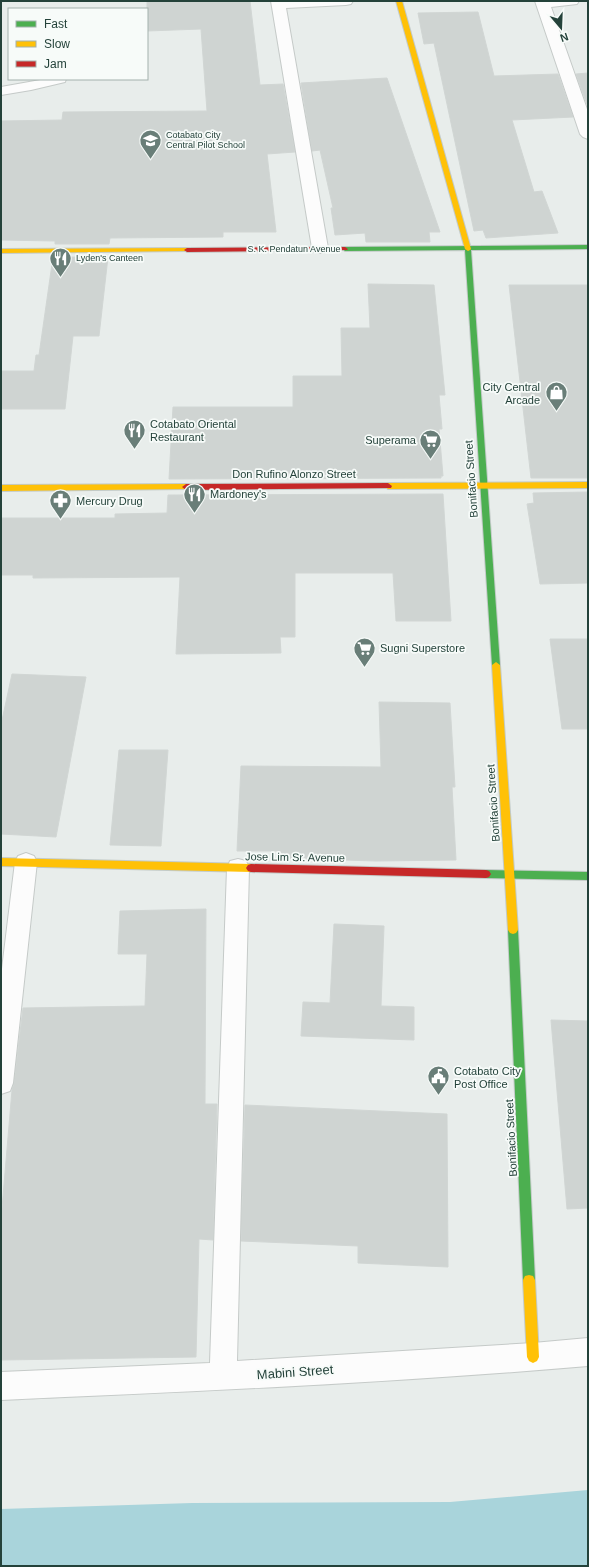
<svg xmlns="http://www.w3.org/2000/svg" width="589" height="1567" font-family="Arial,sans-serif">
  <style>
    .water { fill: #a9d4db }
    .building { fill: #cfd4d2; stroke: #d1d6d4 }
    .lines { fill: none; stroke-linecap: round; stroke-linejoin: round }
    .lane-casing { stroke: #c5cac8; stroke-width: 2 }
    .street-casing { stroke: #c5cac8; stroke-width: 2 }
    .fast-casing { stroke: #c3cbc8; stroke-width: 2 }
    .slow-casing { stroke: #c3cbc8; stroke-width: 2 }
    .jam-casing { stroke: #c3cbc8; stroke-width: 2 }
    .lane { fill: #fcfcfc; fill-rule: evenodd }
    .street { fill: #fcfcfc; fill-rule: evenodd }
    .fast { fill: #4caf50; fill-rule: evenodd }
    .slow { fill: #ffc107; fill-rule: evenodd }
    .jam { fill: #c62828; fill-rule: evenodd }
    .labels { text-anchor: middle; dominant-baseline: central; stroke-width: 3.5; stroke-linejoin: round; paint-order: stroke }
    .far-poi-label { font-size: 9px; fill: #24423a; stroke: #f7fbf9; text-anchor: start }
    .far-street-label { font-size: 9px; fill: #24423a; stroke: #f7fbf9 }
    .poi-label { font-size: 11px; fill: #24423a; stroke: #f7fbf9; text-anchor: start }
    .street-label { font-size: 11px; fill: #24423a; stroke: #f7fbf9 }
    .near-street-label { font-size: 13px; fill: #24423a; stroke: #f7fbf9 }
  </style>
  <rect width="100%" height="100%" fill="#e8edeb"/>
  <path class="water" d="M588,1490V1566H1V1509L192,1503L450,1502Z"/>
  <path class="building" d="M147,1H250L260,85L283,84L295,152L267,154L276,232H223V237L110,238L109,244H55V241L1,240V121L62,120L63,112L207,111L201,29L147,31Z
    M478,12L494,76L558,74L573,117L512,120L534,192L542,191L558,233L486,238L483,230L474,231L434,43L424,44L418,13Z
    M588,73V107L576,74Z
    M387,78L440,232H429L430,242H366L365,233L335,235L331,208H333L320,150L312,151L301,83Z
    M53,257H108L99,336H73L65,409H1V371H34L36,355H39Z
    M368,284L434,285L445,395H439L442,429H439L443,476H441V478L169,479L173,407H293V376H342L341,328H370Z
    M509,285H588V478H531Z
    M588,492V583L540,584L527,504L534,503L533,493Z
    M443,494L451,621H396L393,573H295V637H280L281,653L176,654L180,577L33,578V575H1V518H115V514L167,513L168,495Z
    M550,639H588V729H562Z
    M12,674L86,677L56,837L1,834V725Z
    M379,702L450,703L455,787H452L456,860L376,861L279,858V851H237L241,766L381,767Z
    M119,750H168L161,846L110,845Z
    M206,909L205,1104H217L213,1240L199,1239L196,1357L1,1360V1220L12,1090L14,1083L23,1008L145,1006L147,954H118L120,911Z
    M334,924L384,926L381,1006L414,1007V1040L301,1036L303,1002L330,1003Z
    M551,1020L588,1021V1208L567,1209Z
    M245,1105L447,1114L448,1267L358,1263V1246L241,1241Z"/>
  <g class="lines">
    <defs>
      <path id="lane" d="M46,79H66L65,82L31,90L1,95V87Z"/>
      <path id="street" d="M271,1H353L351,4L346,5L286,8L328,248L326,252L320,253L314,252L312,248Z
        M535,1H579L577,4L551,7L588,112V139L583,137L580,134Z
        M26,853L34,856L37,862L13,1083L10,1091L1,1094V977L15,862L18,856Z
        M238,859L246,861L249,868L237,1361L533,1343L588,1338V1366C393,1383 197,1391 1,1400V1372L210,1363L227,868L230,861Z"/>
      <path id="fast" d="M588,245V249L471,250L500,665L496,668L492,665L465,250L345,251L342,249L345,247Z
        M486,870L588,872V880L486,878L483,877L481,874L483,871Z
        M513,926L516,927L518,930L535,1280L533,1284L529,1285L525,1284L523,1280L508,930L510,927Z"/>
      <path id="slow" d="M396,1H402L471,249L470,250L468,251L465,249Z
        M187,248L189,249V251L1,253V249Z
        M588,482V488L388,489L384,486L388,483Z
        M186,484L189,485L190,487L189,489L1,491V485Z
        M496,662L500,665L518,930L516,933L513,934L510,933L508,930L492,665Z
        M1,858L251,864L254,865L256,868L254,871L251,872L1,866Z
        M529,1275L533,1276L535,1280L539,1357L537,1361L533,1363L529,1361L527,1357L523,1280L525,1276Z"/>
      <path id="jam" d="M345,247L348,249L347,250L187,252L184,250L187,248Z
        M388,483L392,486L391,488L186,490L182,487L186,484Z
        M251,864L486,870L489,871L491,874L489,877L486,878L251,872L248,871L246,868L248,865Z"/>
    </defs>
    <use href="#lane" class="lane-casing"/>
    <use href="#street" class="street-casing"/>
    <use href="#fast" class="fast-casing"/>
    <use href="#slow" class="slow-casing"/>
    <use href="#jam" class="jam-casing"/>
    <use href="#lane" class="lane"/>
    <use href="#street" class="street"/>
    <use href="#fast" class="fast"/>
    <use href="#slow" class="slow"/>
    <use href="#jam" class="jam"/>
  </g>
  <defs>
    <symbol id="school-pin" viewBox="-11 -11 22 30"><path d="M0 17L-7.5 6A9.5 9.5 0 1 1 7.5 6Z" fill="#697e78" stroke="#f7fbf9"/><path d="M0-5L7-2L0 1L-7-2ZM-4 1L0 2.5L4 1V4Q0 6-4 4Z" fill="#fff"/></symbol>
    <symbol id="restaurant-pin" viewBox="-11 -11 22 30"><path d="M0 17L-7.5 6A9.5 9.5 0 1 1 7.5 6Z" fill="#697e78" stroke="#f7fbf9"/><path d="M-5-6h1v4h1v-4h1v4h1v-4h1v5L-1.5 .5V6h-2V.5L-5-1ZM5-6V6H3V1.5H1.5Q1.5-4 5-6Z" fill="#fff"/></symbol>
    <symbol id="shop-pin" viewBox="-11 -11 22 30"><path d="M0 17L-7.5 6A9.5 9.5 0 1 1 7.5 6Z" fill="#697e78" stroke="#f7fbf9"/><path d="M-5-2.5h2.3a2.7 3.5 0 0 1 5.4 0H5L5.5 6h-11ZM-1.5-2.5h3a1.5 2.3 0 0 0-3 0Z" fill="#fff"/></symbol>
    <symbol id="supermarket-pin" viewBox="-11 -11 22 30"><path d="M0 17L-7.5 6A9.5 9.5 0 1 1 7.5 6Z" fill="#697e78" stroke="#f7fbf9"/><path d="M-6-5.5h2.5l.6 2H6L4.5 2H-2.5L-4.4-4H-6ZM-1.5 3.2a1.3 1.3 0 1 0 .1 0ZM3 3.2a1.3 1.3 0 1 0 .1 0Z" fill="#fff"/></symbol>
    <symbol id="pharmacy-pin" viewBox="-11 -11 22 30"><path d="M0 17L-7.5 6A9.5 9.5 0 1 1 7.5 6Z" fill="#697e78" stroke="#f7fbf9"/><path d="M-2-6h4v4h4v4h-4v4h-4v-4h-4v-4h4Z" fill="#fff"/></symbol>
    <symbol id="civic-pin" viewBox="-11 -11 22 30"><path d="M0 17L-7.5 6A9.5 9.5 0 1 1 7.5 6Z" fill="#697e78" stroke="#f7fbf9"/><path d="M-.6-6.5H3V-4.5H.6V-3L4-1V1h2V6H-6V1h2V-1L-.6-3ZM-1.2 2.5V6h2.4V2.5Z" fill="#fff"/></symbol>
  </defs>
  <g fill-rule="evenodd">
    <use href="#school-pin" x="138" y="128" width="25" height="34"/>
    <use href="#restaurant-pin" x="48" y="246" width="25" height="34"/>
    <use href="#shop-pin" x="544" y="380" width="25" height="34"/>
    <use href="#restaurant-pin" x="122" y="418" width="25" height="34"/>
    <use href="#supermarket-pin" x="418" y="428" width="25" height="34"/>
    <use href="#restaurant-pin" x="182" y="482" width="25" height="34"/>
    <use href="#pharmacy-pin" x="48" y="488" width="25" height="34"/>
    <use href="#supermarket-pin" x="352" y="636" width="25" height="34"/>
    <use href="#civic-pin" x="426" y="1064" width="25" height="34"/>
  </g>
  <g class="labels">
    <g class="far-poi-label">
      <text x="166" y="135">Cotabato City<tspan x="166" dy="10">Central Pilot School</tspan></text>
      <text x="76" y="258">Lyden's Canteen</text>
    </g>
    <g class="far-street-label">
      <text x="294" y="249">S. K. Pendatun Avenue</text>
    </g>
    <g class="poi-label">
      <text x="540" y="387" text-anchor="end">City Central<tspan x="540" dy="13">Arcade</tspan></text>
      <text x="150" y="424">Cotabato Oriental<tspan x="150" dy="13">Restaurant</tspan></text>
      <text x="416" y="440" text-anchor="end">Superama</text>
      <text x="210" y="494">Mardoney's</text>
      <text x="76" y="501">Mercury Drug</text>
      <text x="380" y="648">Sugni Superstore</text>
      <text x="454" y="1071">Cotabato City<tspan x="454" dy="13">Post Office</tspan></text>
    </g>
    <g class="street-label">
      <text x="294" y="474">Don Rufino Alonzo Street</text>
      <text transform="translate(471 479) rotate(-94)">Bonifacio Street</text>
      <text transform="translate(493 803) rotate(-94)">Bonifacio Street</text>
      <text transform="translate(295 857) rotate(1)">Jose Lim Sr. Avenue</text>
      <text transform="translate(511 1138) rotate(-93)">Bonifacio Street</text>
    </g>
    <g class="near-street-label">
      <text transform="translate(295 1372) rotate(-4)">Mabini Street</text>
    </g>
  </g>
  <rect width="589" height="1567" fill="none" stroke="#24423a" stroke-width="4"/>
  <rect x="8" y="8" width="140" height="72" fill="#f7fbf9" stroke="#a3b1ad"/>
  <rect x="16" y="21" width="20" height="6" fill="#4caf50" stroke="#a3b1ad"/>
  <text x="44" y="28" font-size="12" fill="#24423a">Fast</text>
  <rect x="16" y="41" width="20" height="6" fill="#ffc107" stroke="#a3b1ad"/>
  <text x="44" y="48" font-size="12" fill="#24423a">Slow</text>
  <rect x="16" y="61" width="20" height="6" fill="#c62828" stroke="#a3b1ad"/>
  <text x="44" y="68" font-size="12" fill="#24423a">Jam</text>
  <g transform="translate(561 28) rotate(161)" stroke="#f7fbf9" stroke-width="3" paint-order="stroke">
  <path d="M0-3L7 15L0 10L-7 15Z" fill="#24423a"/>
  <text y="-6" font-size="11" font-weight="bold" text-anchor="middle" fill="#24423a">N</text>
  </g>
</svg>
